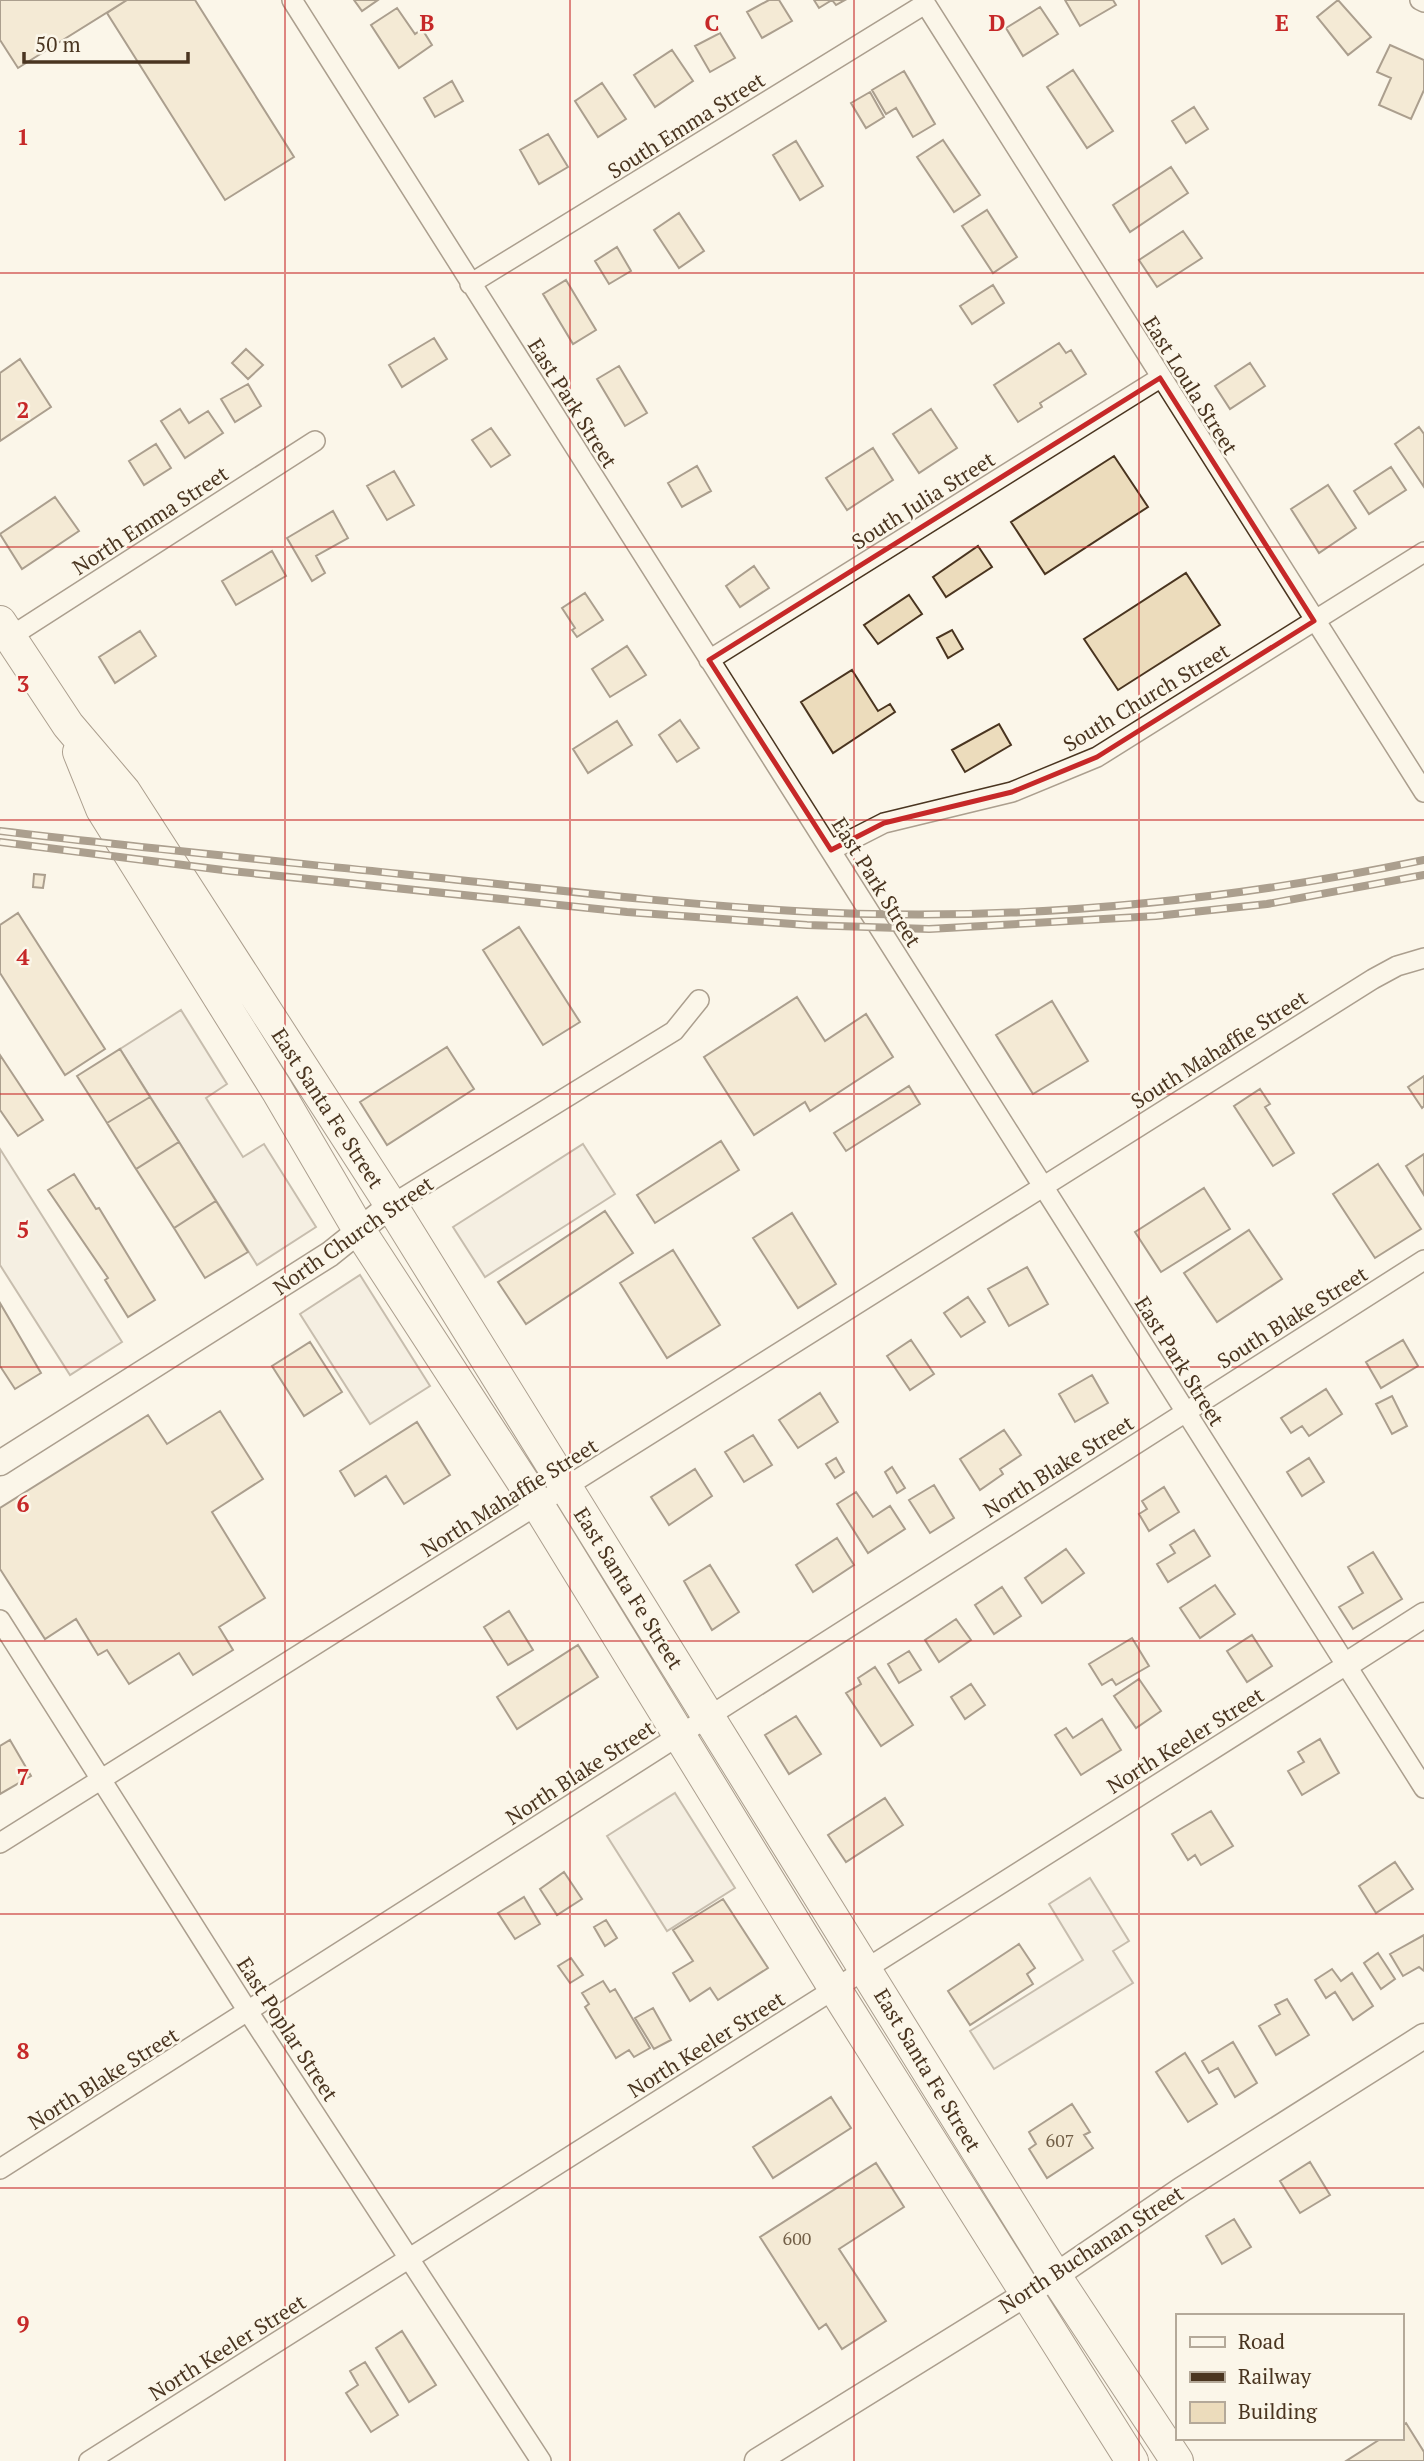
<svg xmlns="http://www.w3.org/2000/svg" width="1424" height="2461" font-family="'PT Serif',serif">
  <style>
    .parking { fill: #ede7d9; stroke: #887966; stroke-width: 2 }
    .building { fill: #ecdcbc; stroke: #4a3520; stroke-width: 2 }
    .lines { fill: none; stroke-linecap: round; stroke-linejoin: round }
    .minor-casing { stroke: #4a3520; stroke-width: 22 }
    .tertiary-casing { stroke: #4a3520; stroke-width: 27 }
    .primary-casing { stroke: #4a3520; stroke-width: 34 }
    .minor { stroke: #fbf6e9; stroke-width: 19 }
    .tertiary { stroke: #fbf6e9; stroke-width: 24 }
    .primary { stroke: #fbf6e9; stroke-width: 32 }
    .rail-casing { stroke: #4a3520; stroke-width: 8 }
    .rail { stroke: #fbf6e9; stroke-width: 5; stroke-dasharray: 16; stroke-linecap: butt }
    .marked { fill: none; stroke: #c62828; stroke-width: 5; stroke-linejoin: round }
    .grid { fill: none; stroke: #c62828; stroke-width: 2; stroke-opacity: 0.55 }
    .labels { text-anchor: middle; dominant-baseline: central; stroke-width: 5; stroke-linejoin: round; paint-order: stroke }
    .number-label { font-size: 18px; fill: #725f47 }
    .street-label { font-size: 21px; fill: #4a3520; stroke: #fbf6e9 }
    .grid-label { font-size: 23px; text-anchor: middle; font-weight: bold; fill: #c62828; stroke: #fbf6e9; stroke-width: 5; stroke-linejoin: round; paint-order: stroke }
  </style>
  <rect width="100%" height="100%" fill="#fbf6e9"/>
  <path class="parking" d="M181,1010L227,1084L206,1098L243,1157L264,1144L316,1227L257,1265L120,1049Z
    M583,1144L615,1194L485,1277L453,1227Z
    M0,1149L122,1342L70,1375L0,1265Z
    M360,1275L430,1386L370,1424L300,1314Z
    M675,1793L735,1888L667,1931L607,1836Z
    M1090,1878L1129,1941L1113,1951L1133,1983L994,2069L970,2031L1083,1960L1049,1904Z"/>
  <path class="building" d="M0,0H127L18,68L0,40Z
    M127,0H195L294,157L225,200L107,13Z
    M354,0H378L362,11Z
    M769,0H779L792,21L762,38L747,12Z
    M814,0H845L836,5L832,0L819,8Z
    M1065,0H1113L1116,5L1080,26Z
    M1338,0L1371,37L1348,55L1317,17Z
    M1040,7L1058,34L1023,56L1006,28Z
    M397,8L415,34L422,29L432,45L399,68L371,25Z
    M720,33L735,58L710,72L695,46Z
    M1390,45L1424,60V90L1411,119L1379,105L1391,78L1377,72Z
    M672,50L693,81L655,107L634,75Z
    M1073,70L1113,131L1087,148L1047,87Z
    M904,71L935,124L913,137L896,108L886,114L872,90Z
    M452,81L463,101L435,117L424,98Z
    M602,83L626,119L598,137L575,101Z
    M870,92L884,117L866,128L851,103Z
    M1194,107L1208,129L1186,143L1172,121Z
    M548,134L568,167L539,184L520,150Z
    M943,140L980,195L954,212L917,157Z
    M796,141L823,186L800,200L773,155Z
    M1171,167L1188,193L1130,232L1113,205Z
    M987,210L1017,257L993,273L962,226Z
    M679,213L704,251L679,268L654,230Z
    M1183,231L1202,258L1157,287L1139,260Z
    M617,247L631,271L609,284L595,261Z
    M566,280L596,330L573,344L543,294Z
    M993,285L1004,303L972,324L960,306Z
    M434,338L447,359L402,387L389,365Z
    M1059,343L1066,353L1071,350L1086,374L1040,403L1042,407L1018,422L994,385Z
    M246,349L263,365L248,379L232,363Z
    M20,359L51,407L0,441V373Z
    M1250,363L1265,386L1230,409L1215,386Z
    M619,366L647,413L625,426L597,379Z
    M248,384L261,406L235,422L221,399Z
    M180,409L189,423L208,411L223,433L185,458L161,421Z
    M931,409L957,448L919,473L893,434Z
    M1419,427L1424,434V487L1395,444Z
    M491,428L510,455L491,467L472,440Z
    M156,444L171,468L144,485L129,461Z
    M873,448L893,480L847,510L826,478Z
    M1114,456L1148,507L1045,574L1011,522Z
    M697,466L711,491L682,507L668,483Z
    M1391,467L1406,490L1369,514L1354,491Z
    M394,471L414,505L387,520L367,486Z
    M1328,485L1356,528L1319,553L1291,509Z
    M55,497L79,531L22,569L0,534Z
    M333,511L348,538L316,556L325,573L312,581L287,538Z
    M978,546L992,567L946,597L933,577Z
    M272,551L286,576L236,605L222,581Z
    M754,566L769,588L740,607L726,586Z
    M1186,573L1220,625L1118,690L1084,639Z
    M585,593L603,620L577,637L572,630L575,628L562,608Z
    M909,595L922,614L878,644L864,625Z
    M952,630L963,649L948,658L937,638Z
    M140,631L156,656L115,683L99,657Z
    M627,646L646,675L610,697L592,669Z
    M852,670L878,711L890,704L895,712L833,753L801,702Z
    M680,720L699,748L677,762L659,735Z
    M617,721L632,745L588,773L573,749Z
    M999,724L1011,745L965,772L952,750Z
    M34,874L45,875L43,888L33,887Z
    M18,913L105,1049L65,1075L0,973V925Z
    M519,927L580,1022L543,1045L483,950Z
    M797,997L825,1041L866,1014L893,1057L810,1111L805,1102L754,1135L704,1057Z
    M1052,1001L1088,1061L1033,1094L996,1035Z
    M447,1047L474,1089L387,1145L360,1102Z
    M120,1049L150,1097L107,1123L77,1076Z
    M0,1055L43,1120L18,1136L0,1110Z
    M1424,1076V1106L1422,1108L1408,1087Z
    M909,1086L920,1104L846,1151L834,1133Z
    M1260,1089L1270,1104L1265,1107L1294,1153L1273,1166L1234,1106Z
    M150,1097L179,1142L136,1169L107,1123Z
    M721,1141L739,1170L655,1223L637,1195Z
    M179,1142L216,1201L174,1228L136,1169Z
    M1424,1154V1195L1406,1166Z
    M1378,1164L1421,1229L1375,1258L1333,1194Z
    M74,1174L96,1209L99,1208L155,1300L128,1317L105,1280L108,1278L48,1190Z
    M1204,1188L1230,1229L1161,1272L1135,1232Z
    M216,1201L248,1252L205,1278L174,1228Z
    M605,1211L633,1253L526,1324L498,1282Z
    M792,1213L836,1284L798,1308L753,1238Z
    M1249,1230L1282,1279L1217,1322L1184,1273Z
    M673,1250L720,1325L667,1358L620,1283Z
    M1027,1267L1048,1304L1009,1326L988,1289Z
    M968,1297L985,1322L961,1337L944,1313Z
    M0,1303L41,1373L15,1389L0,1366Z
    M911,1340L934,1374L910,1390L887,1356Z
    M1403,1340L1418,1366L1381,1388L1366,1362Z
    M310,1342L342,1392L304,1416L272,1366Z
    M1092,1375L1108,1403L1075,1422L1059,1394Z
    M1326,1389L1342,1414L1309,1436L1302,1426L1291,1433L1281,1418Z
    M820,1393L838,1422L798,1448L779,1420Z
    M1392,1396L1407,1426L1392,1434L1376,1404Z
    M220,1411L263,1479L212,1512L265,1598L219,1627L233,1650L193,1675L179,1653L129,1684L107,1650L98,1655L76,1619L45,1639L0,1569V1508L148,1415L167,1444Z
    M417,1422L450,1475L404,1504L386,1476L355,1496L340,1471Z
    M1004,1430L1021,1455L1000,1469L1003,1474L980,1490L960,1459Z
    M753,1435L772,1465L744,1482L725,1452Z
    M836,1458L844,1472L835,1478L826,1464Z
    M1309,1458L1324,1482L1302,1496L1287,1472Z
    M892,1467L905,1488L897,1493L885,1472Z
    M695,1469L712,1496L669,1525L651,1497Z
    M934,1485L954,1518L930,1533L909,1500Z
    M1164,1487L1179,1512L1149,1531L1139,1514L1147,1509L1142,1501Z
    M856,1492L873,1517L890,1506L905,1529L868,1553L837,1504Z
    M1194,1530L1210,1556L1168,1582L1157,1564L1175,1553L1170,1545Z
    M837,1538L854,1565L813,1592L796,1565Z
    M1066,1549L1084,1573L1042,1603L1025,1578Z
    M1373,1552L1402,1599L1353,1629L1339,1607L1363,1593L1348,1567Z
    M710,1565L739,1612L712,1630L684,1581Z
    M1215,1585L1235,1614L1200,1638L1180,1608Z
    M1002,1587L1021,1616L994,1634L975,1605Z
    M509,1611L533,1650L508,1665L484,1627Z
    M956,1619L971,1640L939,1662L925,1640Z
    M1252,1635L1272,1666L1247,1682L1227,1651Z
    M1132,1638L1149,1666L1116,1685L1112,1679L1102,1685L1089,1664Z
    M578,1645L598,1677L517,1729L497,1697Z
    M909,1651L921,1670L899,1683L888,1664Z
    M875,1667L913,1725L881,1746L846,1693L861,1684L858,1678Z
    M1139,1679L1161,1711L1136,1728L1114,1696Z
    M971,1684L985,1705L965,1719L951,1697Z
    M796,1716L821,1754L789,1774L765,1735Z
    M1102,1719L1121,1750L1081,1775L1055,1735L1066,1728L1073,1738Z
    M1320,1739L1339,1773L1302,1795L1288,1771L1304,1762L1298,1752Z
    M10,1740L31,1776L0,1794V1746Z
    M885,1798L903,1825L846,1862L828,1835Z
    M1211,1811L1233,1846L1201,1865L1195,1855L1188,1860L1172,1834Z
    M1395,1862L1413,1889L1376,1913L1359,1886Z
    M564,1872L582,1899L557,1915L540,1889Z
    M524,1897L540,1924L515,1939L498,1913Z
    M723,1899L768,1968L718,2000L710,1988L690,2001L673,1973L693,1961L673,1930Z
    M606,1920L617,1938L605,1946L594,1927Z
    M1424,1935V1971L1419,1967L1403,1976L1390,1954Z
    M1019,1944L1035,1968L1027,1974L1033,1984L970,2025L948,1991Z
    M1378,1953L1395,1979L1381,1989L1364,1963Z
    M571,1958L583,1975L570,1983L558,1966Z
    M1332,1969L1341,1981L1352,1973L1373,2006L1353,2020L1335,1992L1326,1998L1315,1980Z
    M603,1981L610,1992L615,1989L650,2048L634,2057L629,2050L616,2058L585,2007L589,2004L582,1993Z
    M1287,1999L1309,2035L1276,2055L1259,2026L1280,2014L1275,2005Z
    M653,2008L671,2040L654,2049L635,2018Z
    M1233,2042L1257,2083L1235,2097L1218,2068L1209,2073L1202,2061Z
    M1185,2053L1217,2104L1188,2122L1156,2072Z
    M831,2097L851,2128L773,2178L753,2147Z
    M1072,2104L1090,2132L1084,2135L1093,2148L1047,2178L1029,2149L1036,2144L1029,2132Z
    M1310,2162L1330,2195L1300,2213L1280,2181Z
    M876,2163L904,2207L839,2249L886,2321L842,2349L826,2324L819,2329L760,2237Z
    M1234,2219L1251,2247L1222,2264L1206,2236Z
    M402,2331L436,2385L409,2402L376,2348Z
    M365,2362L398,2415L371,2432L346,2393L358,2385L350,2371Z
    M1406,2423L1424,2452V2461H1346L1382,2438H1401V2426Z"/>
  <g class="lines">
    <defs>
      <path id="minor" d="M292,0L1424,1788
        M923,0L1424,792
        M1420,0L1424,2
        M470,284L925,4
        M10,637L315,441
        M709,660L1160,378
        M831,850L884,823L1012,792L1097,757L1424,552
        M391,1205L674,1031L699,1000
        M0,1620L249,2013L541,2461
        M0,1843L1373,979L1397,966L1424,958
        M0,2169L1424,1260
        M89,2461L1346,1665"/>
      <path id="tertiary" d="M0,1463L330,1254L391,1205
        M1346,1665L1424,1615
        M757,2461L1055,2276L1181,2190L1424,2036"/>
      <path id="primary" d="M0,622L68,725L124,791L391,1205L1055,2276L1177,2461
        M79,752L102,809L277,1090L359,1230L538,1505L835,1989L1132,2461"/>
    </defs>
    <use href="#minor" class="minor-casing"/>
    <use href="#tertiary" class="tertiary-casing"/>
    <use href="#primary" class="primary-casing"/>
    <use href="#minor" class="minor"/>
    <use href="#tertiary" class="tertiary"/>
    <use href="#primary" class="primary"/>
    <defs>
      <path id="rail" d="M0,831C133,847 267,860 401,874C531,887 663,903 795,911C1004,923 1219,903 1424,860
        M0,842L231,871L627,912L807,925L929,929L1156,916L1267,904L1424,875"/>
    </defs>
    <use href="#rail" class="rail-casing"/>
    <use href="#rail" class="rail"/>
  </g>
  <path d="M0 0H1424V2461H0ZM1160,378L1314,621L1097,757L1012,792L884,823L831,850L709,660Z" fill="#fbf6e9" fill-opacity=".55" fill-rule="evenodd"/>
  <path class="marked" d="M1160,378L1314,621L1097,757L1012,792L884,823L831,850L709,660Z"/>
  <path class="grid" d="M285,0V2461M570,0V2461M854,0V2461M1139,0V2461M0,273H1424M0,547H1424M0,820H1424M0,1094H1424M0,1367H1424M0,1641H1424M0,1914H1424M0,2188H1424"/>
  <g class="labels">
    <g class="number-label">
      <text x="1060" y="2140">607</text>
      <text x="797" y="2238">600</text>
    </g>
    <g class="street-label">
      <text transform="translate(686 125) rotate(-32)">South Emma Street</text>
      <text transform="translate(1191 385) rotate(58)">East Loula Street</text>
      <text transform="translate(573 403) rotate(58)">East Park Street</text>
      <text transform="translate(923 500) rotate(-32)">South Julia Street</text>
      <text transform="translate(150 520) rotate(-33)">North Emma Street</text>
      <text transform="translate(1146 697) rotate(-31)">South Church Street</text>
      <text transform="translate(877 882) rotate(58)">East Park Street</text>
      <text transform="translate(1219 1049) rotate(-32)">South Mahaffie Street</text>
      <text transform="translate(328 1108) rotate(57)">East Santa Fe Street</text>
      <text transform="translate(353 1235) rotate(-35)">North Church Street</text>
      <text transform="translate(1292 1317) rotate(-32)">South Blake Street</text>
      <text transform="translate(1180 1361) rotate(58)">East Park Street</text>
      <text transform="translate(1058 1466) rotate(-32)">North Blake Street</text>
      <text transform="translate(509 1497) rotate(-32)">North Mahaffie Street</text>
      <text transform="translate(629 1588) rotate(58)">East Santa Fe Street</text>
      <text transform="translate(1185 1740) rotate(-32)">North Keeler Street</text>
      <text transform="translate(580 1772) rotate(-33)">North Blake Street</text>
      <text transform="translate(288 2029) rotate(57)">East Poplar Street</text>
      <text transform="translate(706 2044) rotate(-32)">North Keeler Street</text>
      <text transform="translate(928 2070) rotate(59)">East Santa Fe Street</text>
      <text transform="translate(103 2078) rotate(-32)">North Blake Street</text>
      <text transform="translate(1091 2249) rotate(-33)">North Buchanan Street</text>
      <text transform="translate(227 2347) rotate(-32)">North Keeler Street</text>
    </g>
  </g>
  <g class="grid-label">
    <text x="427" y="31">B</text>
    <text x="712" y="31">C</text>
    <text x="997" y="31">D</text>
    <text x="1282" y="31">E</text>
    <text x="23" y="145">1</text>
    <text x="23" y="418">2</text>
    <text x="23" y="692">3</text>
    <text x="23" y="965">4</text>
    <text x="23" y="1238">5</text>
    <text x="23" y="1512">6</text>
    <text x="23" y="1785">7</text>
    <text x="23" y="2059">8</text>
    <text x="23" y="2332">9</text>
  </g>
  <rect x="1176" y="2314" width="228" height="126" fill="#fbf6e9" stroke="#b4a999" stroke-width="2"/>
  <rect x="1190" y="2337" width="35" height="10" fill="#fbf6e9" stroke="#b4a999" stroke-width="2"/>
  <text x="1238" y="2349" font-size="21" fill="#4a3520">Road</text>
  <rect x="1190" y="2372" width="35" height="10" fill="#4a3520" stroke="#b4a999" stroke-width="2"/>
  <text x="1238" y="2384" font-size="21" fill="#4a3520">Railway</text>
  <rect x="1190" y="2402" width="35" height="21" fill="#ecdcbc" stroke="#b4a999" stroke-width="2"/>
  <text x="1238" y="2419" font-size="21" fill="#4a3520">Building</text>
  <path d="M24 52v10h164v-10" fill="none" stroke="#4a3520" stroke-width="3.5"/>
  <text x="35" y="52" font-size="21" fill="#4a3520" stroke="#fbf6e9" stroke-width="5" paint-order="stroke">50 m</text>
</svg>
